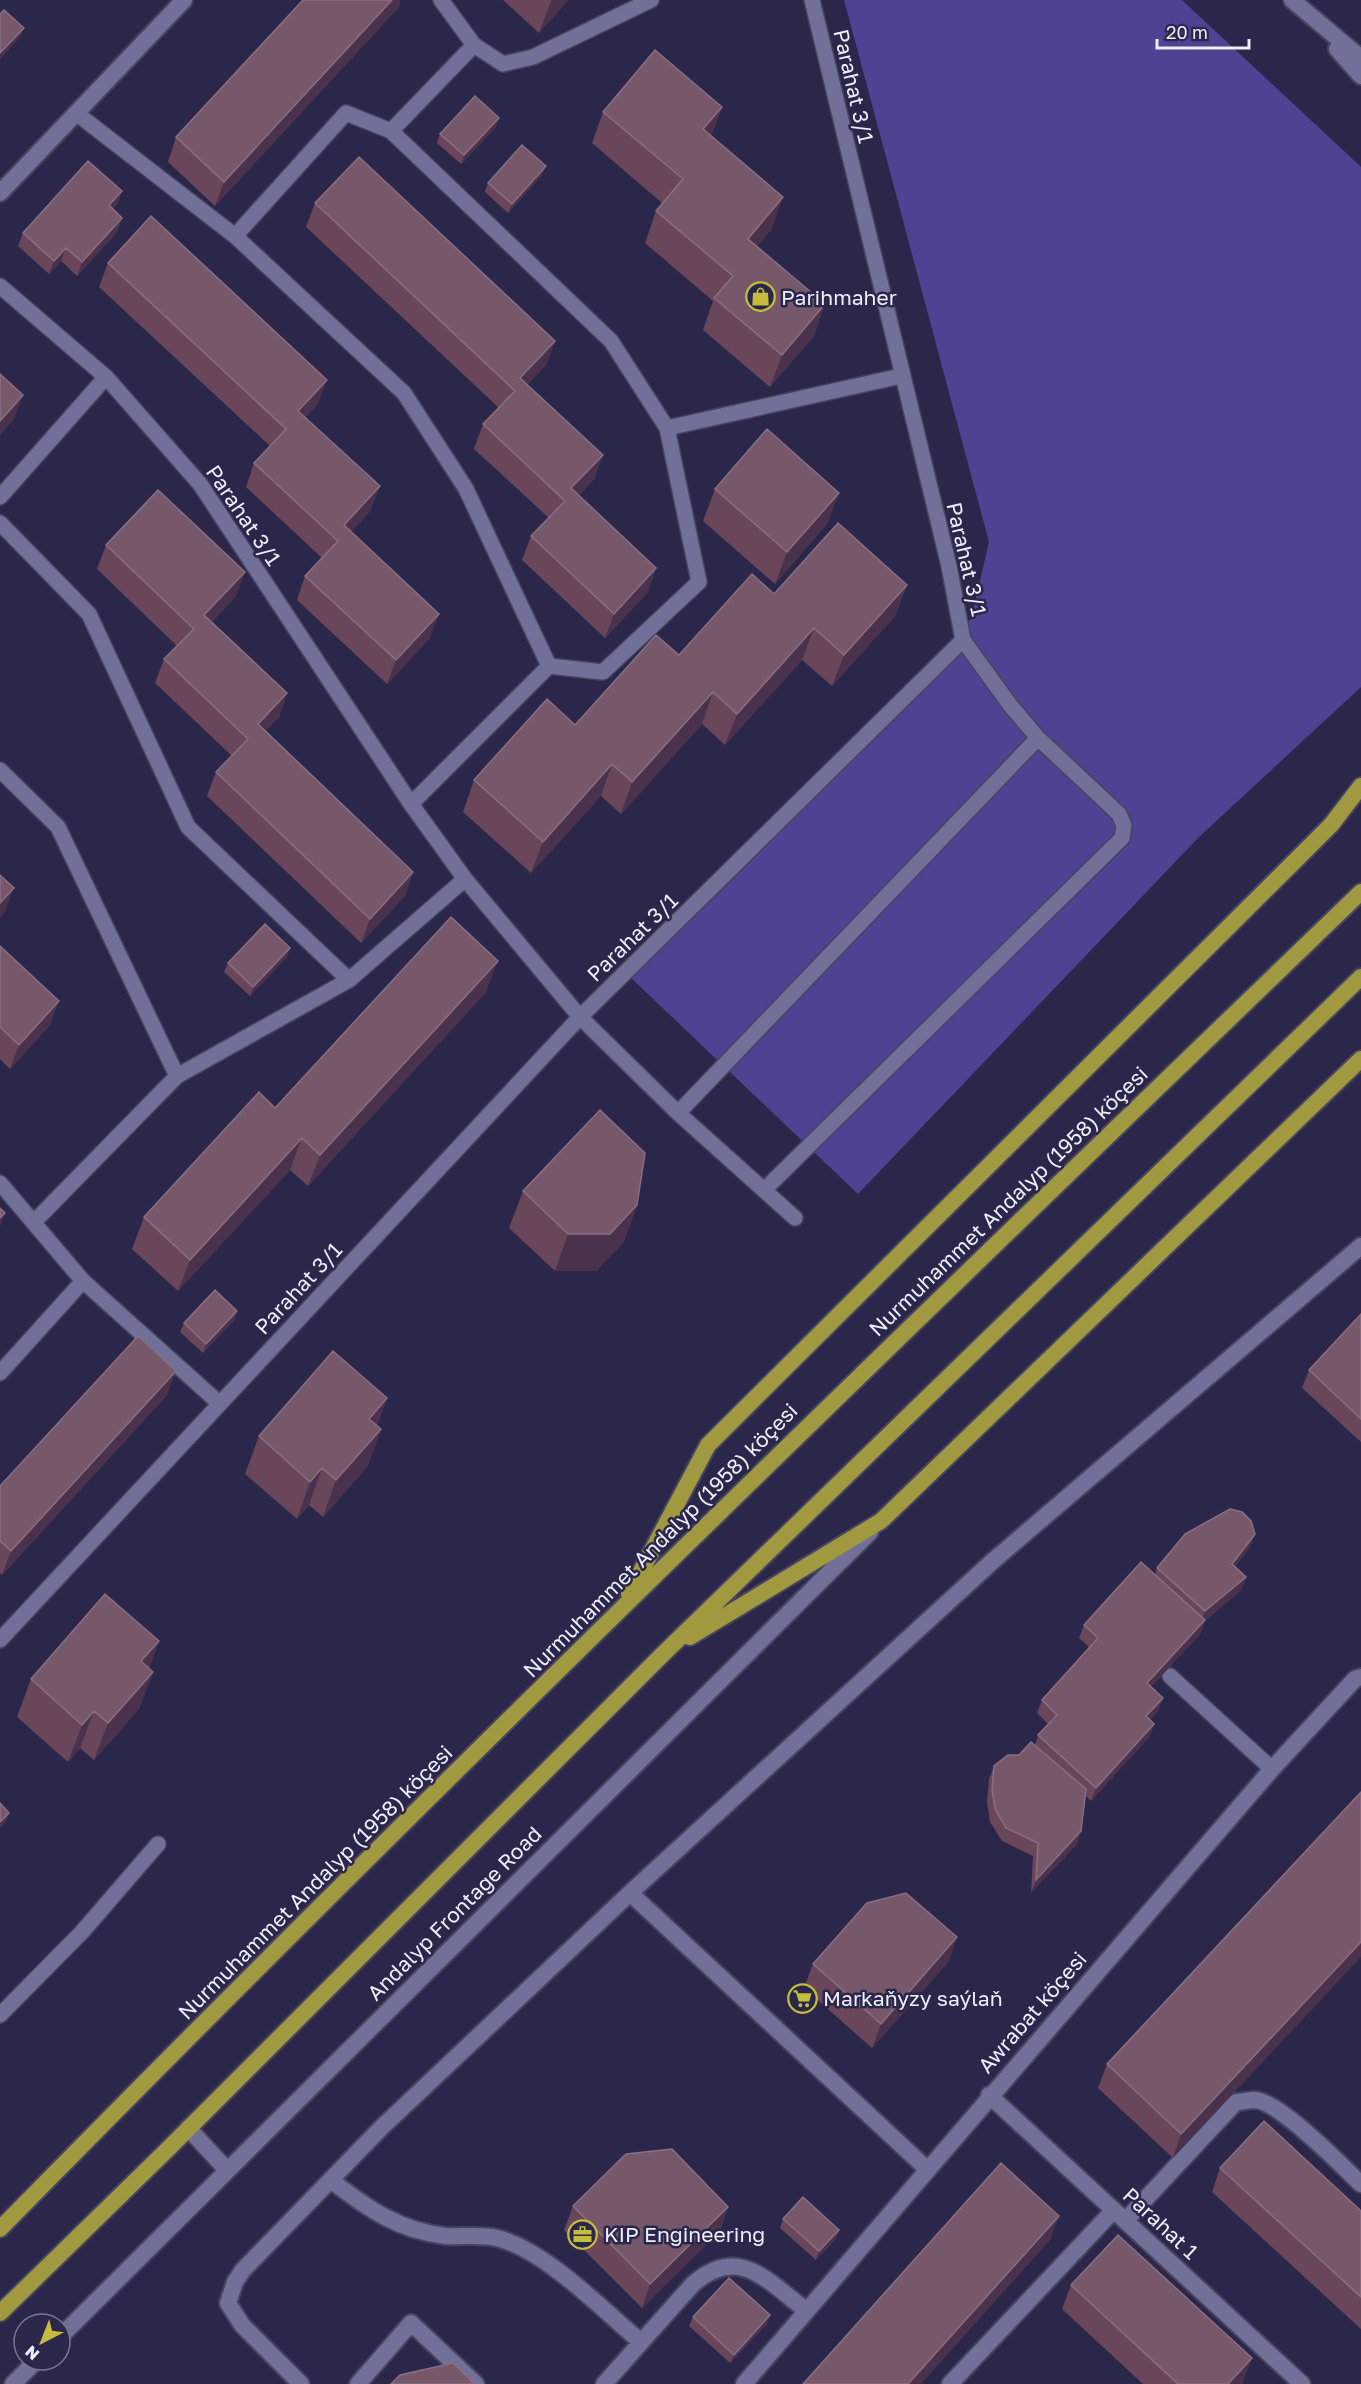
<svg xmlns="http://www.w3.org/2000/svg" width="1361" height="2384" font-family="'Golos Text',sans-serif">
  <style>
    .green { fill: #4d4392 }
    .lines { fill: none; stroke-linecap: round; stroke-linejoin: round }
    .service-casing { stroke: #474460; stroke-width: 18 }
    .minor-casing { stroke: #474460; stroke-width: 20 }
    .tertiary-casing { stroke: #474460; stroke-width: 20 }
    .primary-casing { stroke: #474460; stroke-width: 20 }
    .service { stroke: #717099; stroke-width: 15 }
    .minor { stroke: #717099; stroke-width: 16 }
    .tertiary { stroke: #717099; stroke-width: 16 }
    .primary { stroke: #a09940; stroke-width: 16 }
    .wall { fill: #69465a }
    .shaded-wall { fill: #4a324c }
    .building { fill: #77586b; stroke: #8a6f82; stroke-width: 1.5 }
    .labels { text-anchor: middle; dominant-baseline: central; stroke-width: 5; stroke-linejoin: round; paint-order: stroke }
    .street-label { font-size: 21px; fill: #ededfb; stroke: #2a274a }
    .poi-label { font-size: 21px; fill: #ededfb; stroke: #2a274a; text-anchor: start }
  </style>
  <rect width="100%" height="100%" fill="#2a274a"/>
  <path class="green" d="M844,0H1182L1361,167V687L1199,837L858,1194L629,976L971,619L989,542Z"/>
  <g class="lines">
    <defs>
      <path id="service" d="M474,45L503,64L533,57L651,0
        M76,113L235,236L404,393L466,489L549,666
        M235,236L346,113L391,131
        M0,286L106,377L200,484L411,804L465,879L580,1017L678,1113L795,1218
        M667,428L901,376
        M0,497L106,377
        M0,523L89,614L188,827L349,980
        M0,770L58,827L177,1076
        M411,804L549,666L603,672L699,582L667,428L611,341L391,131L474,45L441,0
        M678,1113L1038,738L1010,705L963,640
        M0,1183L83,1281L219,1403
        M764,1190L1122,838L1124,826L1119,814L1038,738
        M34,1222L177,1076L349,980L465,879
        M0,1373L83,1281
        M0,1640L580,1017L963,640L949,566L812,0
        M1170,1676L1272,1769
        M0,2015L82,1932L158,1844"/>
      <path id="minor" d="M0,193L184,0
        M630,1893L927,2169
        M989,2095L1302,2384
        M188,2128L227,2170
        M332,2181C368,2209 400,2231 446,2236C462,2237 481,2234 497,2238C545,2250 603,2310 641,2342
        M1125,2221L1236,2102C1242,2102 1249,2100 1255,2100C1279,2101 1342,2166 1361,2184
        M60,2337L870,1532
        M13,2384L37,2360
        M301,2384L242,2325L228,2303L235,2282L243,2270L381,2128L630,1893L994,1560L1361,1246
        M358,2384L411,2323L476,2384
        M604,2384L693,2284C739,2244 767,2281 806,2310
        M744,2384L1272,1769L1355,1679L1361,1677
        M950,2384L1114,2210"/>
      <path id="tertiary" d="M1292,0L1361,58
        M1337,49L1361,76"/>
      <path id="primary" d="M629,1594L708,1445L1331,825L1361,786
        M690,1637L881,1521L1361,1059
        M0,2229C445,1775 903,1333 1361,892
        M0,2313L170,2147L664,1653L1361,977"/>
    </defs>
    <use href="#service" class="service-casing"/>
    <use href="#minor" class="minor-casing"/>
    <use href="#tertiary" class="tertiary-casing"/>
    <use href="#primary" class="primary-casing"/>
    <use href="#service" class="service"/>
    <use href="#minor" class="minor"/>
    <use href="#tertiary" class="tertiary"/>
    <use href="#primary" class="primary"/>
  </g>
  <path class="wall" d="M503,0H568L539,33Z
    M399,7L215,206L168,162L176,137Z
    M722,107L711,136L772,229L757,246L814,336L770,387L703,330L713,301L645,243L656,211L662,203L592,143L603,112Z
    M496,127L461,164L437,143L440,134Z
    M542,175L508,213L485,192L488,183Z
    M122,191L117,204L113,209L118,231L77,276L61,261L49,274L18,246L23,233Z
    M315,203L555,341L546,365L527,385L603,455L594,479L579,495L656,568L648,592L605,638L522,560L531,536L549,518L474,449L483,424L499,408L306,227Z
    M108,263L318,404L306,417L371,510L351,532L430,638L387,684L297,600L305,576L322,558L246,487L254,463L270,446L99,287Z
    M715,489L839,493L827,524L775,584L703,521Z
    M106,545L236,596L212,622L287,693L279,717L265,731L413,872L405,896L361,943L207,796L216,772L232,756L155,683L164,659L177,646L97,569Z
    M907,585L895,616L832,686L802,660L725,745L702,724L621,814L601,796L531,873L463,812L474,780L575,725L679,655L774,594Z
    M0,946L50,1025L10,1069L0,1059Z
    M287,957L250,996L224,972L228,963Z
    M486,992L308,1186L290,1170L178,1291L132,1249L144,1217L275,1108Z
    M523,1191L637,1205L623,1243L596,1271H555L509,1228Z
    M237,1311L234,1320L203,1353L180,1332L184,1323Z
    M1361,1314V1442L1302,1388L1309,1370Z
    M167,1395L2,1575L0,1573V1486Z
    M387,1398L377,1425L381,1429L367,1467L323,1517L309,1505L297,1519L245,1474L259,1436Z
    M1255,1534L1250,1547L1235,1567L1246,1577L1241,1590L1205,1621L1200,1634L1151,1687L1163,1698L1158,1711L1150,1720L1154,1724L1149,1737L1091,1801L1086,1796L1077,1844L1031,1893L1033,1856L1002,1841L990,1822L987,1802L989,1779L994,1766L1019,1755L1035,1745L1038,1735L1048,1724L1037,1713L1042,1700L1090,1648L1079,1638L1084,1625L1155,1574L1157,1568Z
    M159,1641L149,1668L153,1672L139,1709L94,1760L80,1748L68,1762L17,1717L31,1679Z
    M1361,1792L1173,2158L1098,2088L1107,2064Z
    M949,1961L872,2048L804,1988L813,1964Z
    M1220,2168L1361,2211V2329L1212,2192Z
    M573,2206L728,2207L720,2231L642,2308L564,2230Z
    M783,2219L836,2239L816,2260L780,2228Z
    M1071,2285L1243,2382L1242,2384H1143L1062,2309Z
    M770,2315L767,2324L730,2363L689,2326L693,2317Z"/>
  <path class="shaded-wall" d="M392,0H401L399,7L215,206L224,182Z
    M552,0H568L539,33L551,1Z
    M24,28L20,37L0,59V53Z
    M722,107L710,138L703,129Z
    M499,118L496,127L461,164L464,155Z
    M546,166L542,175L508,213L512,204Z
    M122,191L117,204L104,218L109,205Z
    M783,197L772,229L737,270L748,239Z
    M122,218L118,231L77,276L82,262Z
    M66,248L61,261L49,274L54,261Z
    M825,304L814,336L770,387L782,355Z
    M555,341L546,365L511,402L520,378Z
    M327,380L318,404L289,435L298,411Z
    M23,395L14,419L0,435V421Z
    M603,455L594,479L562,512L571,488Z
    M380,486L371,510L335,549L344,525Z
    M839,493L827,524L775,584L787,552Z
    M656,568L648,592L605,638L614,614Z
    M245,572L236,596L196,639L204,615Z
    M907,585L895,616L832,686L844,655Z
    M439,614L430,638L387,684L396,660Z
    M814,628L802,660L725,745L737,714Z
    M713,692L702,724L621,814L632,782Z
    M287,693L279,717L249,748L258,724Z
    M612,764L601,796L531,873L543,842Z
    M413,872L405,896L361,943L370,919Z
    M14,888L5,912L0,918V903Z
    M290,948L287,957L250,996L253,987Z
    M498,961L486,992L308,1186L320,1155Z
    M59,1001L50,1025L10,1069L19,1045Z
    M302,1138L290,1170L178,1291L190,1260Z
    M637,1205L623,1243L596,1271H555L568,1234Z
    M5,1213L0,1226V1218Z
    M237,1311L234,1320L203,1353L206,1344Z
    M176,1371L167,1395L2,1575L11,1551Z
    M387,1398L373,1435L369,1419Z
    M381,1429L367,1467L323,1517L336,1480Z
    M322,1468L309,1505L297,1519L310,1482Z
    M1255,1534L1250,1547L1227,1578L1232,1564Z
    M1246,1577L1241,1590L1205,1621L1200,1634L1143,1696L1147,1683L1200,1625L1205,1611Z
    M159,1641L145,1678L141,1661Z
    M153,1672L139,1709L94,1760L108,1723Z
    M1163,1698L1158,1711L1141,1730L1146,1716Z
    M94,1711L80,1748L68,1762L82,1725Z
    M1154,1724L1149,1737L1091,1801L1096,1788Z
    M9,1813L6,1822L0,1828V1822Z
    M1081,1831L1077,1844L1031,1893L1036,1880Z
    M957,1937L949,1961L872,2048L881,2024Z
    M1361,1942V1957L1173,2158L1181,2134Z
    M728,2207L720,2231L642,2308L650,2284Z
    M1059,2216L1050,2240L921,2384H908Z
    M839,2230L836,2239L816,2260L819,2251Z
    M770,2315L767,2324L730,2363L734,2355Z
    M1252,2358L1243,2382L1242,2384H1228Z"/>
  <path class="building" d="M303,0H392L224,182L176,137Z
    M4,10L24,28L0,53V14Z
    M655,50L722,107L703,129L783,197L748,239L825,304L782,355L714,298L733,276L656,211L683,179L603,112Z
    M475,96L499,118L464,155L440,134Z
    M522,145L546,166L512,204L488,183Z
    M359,157L555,341L520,378L603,455L571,488L656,568L614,614L531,536L565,501L483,424L515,391L315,203Z
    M88,161L122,191L109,205L122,218L82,262L66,248L54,261L23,233Z
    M151,216L327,380L298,411L380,486L344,525L439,614L396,660L305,576L338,541L254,463L286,429L108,263Z
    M0,374L23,395L0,421Z
    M767,429L839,493L787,552L715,489Z
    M158,490L245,572L204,615L287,693L258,724L413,872L370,919L216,772L248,739L164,659L194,629L106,545Z
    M838,523L907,585L844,655L814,628L737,714L713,692L632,782L612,764L543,842L474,780L547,699L575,725L656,635L679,655L752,574L774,594Z
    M0,875L14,888L0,903Z
    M451,917L498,961L320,1155L302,1138L190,1260L144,1217L259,1092L275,1108Z
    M265,924L290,948L253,987L228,963Z
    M0,946L59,1001L19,1045L0,1027Z
    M600,1110L645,1153L637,1205L610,1234H568L523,1191Z
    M0,1208L5,1213L0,1218Z
    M215,1290L237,1311L206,1344L184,1323Z
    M1361,1314V1419L1309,1370Z
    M138,1336L176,1371L11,1551L0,1541V1486Z
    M333,1351L387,1398L369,1419L381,1429L336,1480L322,1468L310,1482L259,1436Z
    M1230,1509L1242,1512L1251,1521L1255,1534L1232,1564L1246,1577L1205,1611L1157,1568L1185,1534Z
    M1141,1562L1205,1620L1147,1683L1163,1698L1146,1716L1154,1724L1096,1788L1038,1735L1057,1715L1042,1700L1098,1638L1084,1625Z
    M105,1594L159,1641L141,1661L153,1672L108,1723L94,1711L82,1725L31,1679Z
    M1031,1742L1086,1789L1081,1831L1036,1880L1038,1843L1006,1828L995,1809L992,1789L994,1766L1008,1755H1019Z
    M1361,1792V1942L1181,2134L1107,2064Z
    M0,1803L9,1813L0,1822Z
    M906,1893L957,1937L881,2024L813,1964L867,1903Z
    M1264,2121L1361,2211V2297L1220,2168Z
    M672,2149L728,2207L650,2284L573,2206L626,2154Z
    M1001,2163L1059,2216L908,2384H803Z
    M803,2197L839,2230L819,2251L783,2219Z
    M1118,2235L1252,2358L1228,2384H1178L1071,2285Z
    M729,2278L770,2315L734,2355L693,2317Z
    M453,2363L475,2384H391L400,2375Z"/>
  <defs>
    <symbol id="shop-ring" viewBox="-11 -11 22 22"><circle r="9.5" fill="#2a274a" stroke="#c5bc3d" stroke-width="1.5"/><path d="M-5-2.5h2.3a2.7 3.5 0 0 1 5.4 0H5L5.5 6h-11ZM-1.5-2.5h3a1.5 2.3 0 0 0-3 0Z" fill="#c5bc3d"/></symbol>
    <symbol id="supermarket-ring" viewBox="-11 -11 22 22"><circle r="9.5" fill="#2a274a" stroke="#c5bc3d" stroke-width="1.5"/><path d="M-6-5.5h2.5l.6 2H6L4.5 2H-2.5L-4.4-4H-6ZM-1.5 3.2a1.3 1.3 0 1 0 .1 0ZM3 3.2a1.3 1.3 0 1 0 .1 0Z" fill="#c5bc3d"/></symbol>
    <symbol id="office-ring" viewBox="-11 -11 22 22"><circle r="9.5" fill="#2a274a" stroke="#c5bc3d" stroke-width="1.5"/><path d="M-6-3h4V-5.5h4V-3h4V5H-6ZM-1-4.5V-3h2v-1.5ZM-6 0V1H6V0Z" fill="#c5bc3d"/></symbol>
  </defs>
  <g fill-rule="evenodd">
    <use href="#shop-ring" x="744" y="280" width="33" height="33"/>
    <use href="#supermarket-ring" x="786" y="1982" width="33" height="33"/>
    <use href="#office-ring" x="566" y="2218" width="33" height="33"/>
  </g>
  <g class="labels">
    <g class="street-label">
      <text transform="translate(854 86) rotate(77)">Parahat 3/1</text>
      <text transform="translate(244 515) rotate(56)">Parahat 3/1</text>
      <text transform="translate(967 559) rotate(77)">Parahat 3/1</text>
      <text transform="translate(632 937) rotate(-44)">Parahat 3/1</text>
      <text transform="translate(1008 1201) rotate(-44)">Nurmuhammet Andalyp (1958) köçesi</text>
      <text transform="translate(298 1288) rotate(-47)">Parahat 3/1</text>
      <text transform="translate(660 1540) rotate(-45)">Nurmuhammet Andalyp (1958) köçesi</text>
      <text transform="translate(315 1882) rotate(-45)">Nurmuhammet Andalyp (1958) köçesi</text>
      <text transform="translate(454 1913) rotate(-45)">Andalyp Frontage Road</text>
      <text transform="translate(1032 2012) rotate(-49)">Awrabat köçesi</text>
      <text transform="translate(1161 2223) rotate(43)">Parahat 1</text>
    </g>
    <g class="poi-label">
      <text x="781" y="297">Parihmaher</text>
      <text x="823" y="1998">Markaňyzy saýlaň</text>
      <text x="604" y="2234">KIP Engineering</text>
    </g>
  </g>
  <g transform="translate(42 2342) rotate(222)"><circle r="28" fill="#2a274a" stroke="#787691" stroke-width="1.5"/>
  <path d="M0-4.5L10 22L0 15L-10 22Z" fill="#c5bc3d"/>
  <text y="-9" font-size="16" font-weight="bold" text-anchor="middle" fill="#ededfb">N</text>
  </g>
  <path d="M1157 39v9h92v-9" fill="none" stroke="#ededfb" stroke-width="3"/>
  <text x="1166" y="39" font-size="18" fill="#ededfb" stroke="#2a274a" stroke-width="4.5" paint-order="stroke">20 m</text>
</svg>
